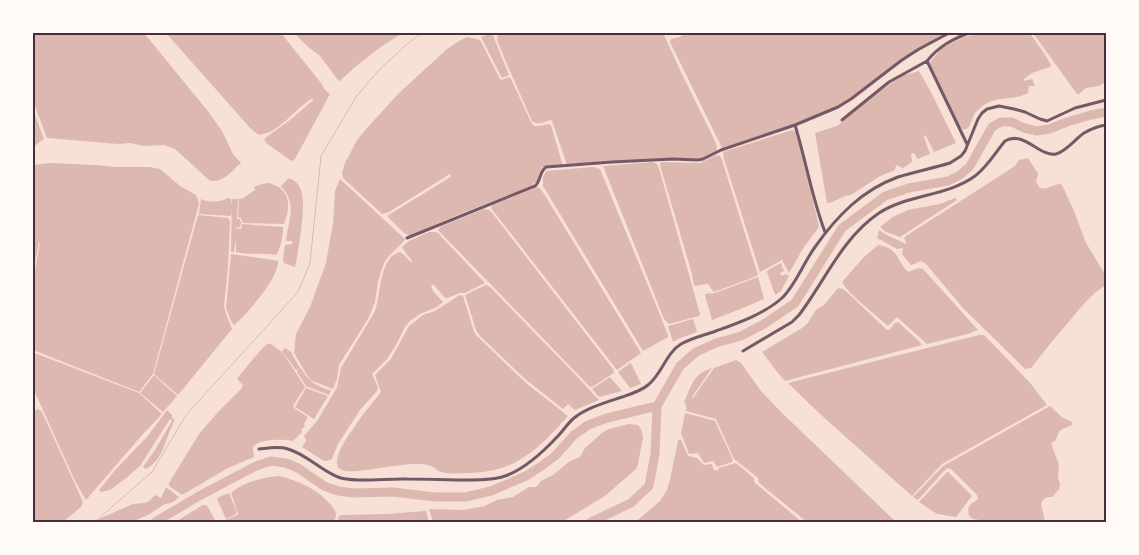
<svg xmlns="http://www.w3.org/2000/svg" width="1139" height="555" font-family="'Open Sans',sans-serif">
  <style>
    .water { fill: #dcb8b0 }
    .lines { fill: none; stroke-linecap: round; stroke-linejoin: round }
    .stream { stroke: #dcb8b0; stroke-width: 1 }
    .river { stroke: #dcb8b0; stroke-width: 9 }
    .minor { stroke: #755966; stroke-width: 3 }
    .neatline { fill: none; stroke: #4a2c40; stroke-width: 2 }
  </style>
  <rect width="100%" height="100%" fill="#f7e1d7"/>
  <path class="water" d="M499,32L663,33L681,72L716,143L717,149L716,151L698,160L669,159L567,164L566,162L552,121L551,120C544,122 538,126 532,121L506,62L497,40Z
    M689,32L950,33L905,59L843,105L812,119L722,148L670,42L671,39L679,37Z
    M1029,32L1044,53L1051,65L1050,67L1032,73L1024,79V81L1032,79L1035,86H1029L1028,93C1014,101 997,95 984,105C981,107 978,110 975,113C971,119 969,137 959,126L929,63L942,48L964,37L981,33Z
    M32,33H144L207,110L222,131L233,154L241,163C233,170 221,185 209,180L175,149L164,145L144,146L130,143L118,144L47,138L33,101Z
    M166,33H281L321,83L325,90L330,94L295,159L293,161L290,160L266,143L264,139L290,120L311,102L313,100V98C295,108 280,133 259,135L251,129Z
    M294,33L403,32V33L382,46L355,67L340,81L338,80L320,56L307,46Z
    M492,33L509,75L502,78L481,37Z
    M1033,33H1106V82L1099,86L1086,88L1079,94H1077Z
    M467,37L480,40L500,79L502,80L509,77L511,79L531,122L534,126H539L549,124L551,125L563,166L542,167L537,181L531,186L443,221L410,236L404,233L387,216L449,178L451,176L450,174L389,212L382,214L343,178L342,173L345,163L357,140L367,128L398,94L447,49L459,41Z
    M919,71L931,92L956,143L934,152L926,136L924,135V137L930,154L917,159L915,154L913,153L911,154L912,162L903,168L896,165L895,170L893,171L880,176L851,195L845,196L832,202L827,203L815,133L837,126L876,94L896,80L902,76Z
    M32,107L44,139L33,147H32Z
    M792,130L796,132L803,156L819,227L804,247L789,273L782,260L760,272L724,159L723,152Z
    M716,155L720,156L722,160L758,275L752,278L714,292L708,284L694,286L692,274L660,165L661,162L700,163Z
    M1028,158L1038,174L1036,182L1040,188C1048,190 1053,184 1061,184L1063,187L1074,211L1086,243L1106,276V285C1090,294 1079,310 1067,324C1054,338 1043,353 1031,368L1025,369L963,308L926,264L921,261L911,265L902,254L903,248L897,249L877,238L879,230C887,236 897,239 906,244V242L904,238L906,236L1015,166L1019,160Z
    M653,162L657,164L659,168L700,314L699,316L669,324L664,319L603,166Z
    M50,163L95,165L116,167H150L160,169L180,186L196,195L199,203L196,215L153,374L139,392L33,350V280L40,243H39L33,272V165Z
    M593,167L600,169L656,305L668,335V337L643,351L543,186V177L546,171Z
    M289,178C309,184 302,216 301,231C299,243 298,255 295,267L284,263L283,258L285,245L292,244V241H286C288,220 298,204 281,186Z
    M340,179L405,239V240L388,257L384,263L378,282L375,302L368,319L339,365L337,379L333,389L310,380L294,353L296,334L310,307L326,263L333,223L335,191Z
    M269,183C291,189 291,206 284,224L243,223L241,218L238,217L239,198L242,199L255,190L254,187L262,184Z
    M538,187L542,191L546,197L641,353L617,370L491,208V207L493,205Z
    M229,198L231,199L232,207L231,216L199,214V212L201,199C211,203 220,202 229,198Z
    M955,198L957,200L900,237L886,232L880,227L893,217L908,210L940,204Z
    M232,199H238L237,218L238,219H240L241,223L240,227L236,228V229H241L242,224L283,227C283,236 281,248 276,255C262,253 249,255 236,252V240L234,252H231Z
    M484,209L489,210L493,214L613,369L614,373L592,387H590L438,230L440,227Z
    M198,215L228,218L230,221L228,267L224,306L226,314L232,329L178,395L154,374Z
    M429,232H436L438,233L485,283L465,293H460L447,298H445L434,285H431L433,291L443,302L437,307L420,314L410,321L405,327L396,345L387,359L372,374L378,387L377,391L360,410L338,444L332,459L326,461H324L302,447L306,441L304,436L317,421L335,391L337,387L341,368L375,311C381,295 379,257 400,252L404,255L412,263V261L403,249L402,247L409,241Z
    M878,245C899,248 896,260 908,272L919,268L923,269L978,330L968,334L927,344L897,317L888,326C877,316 848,294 842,282L863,258Z
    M231,254L274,260L278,261C279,278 247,314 234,325L230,319L226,308Z
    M781,263L784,271L780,273L782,276L786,274L789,276L781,291L775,295L767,272L768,270Z
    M758,277L764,299L743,308L712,320L705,295C708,291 711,295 715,293Z
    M486,285L490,287L571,370L599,400L575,410L568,404L563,409L524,378L480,336L476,330L465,295Z
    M838,288L843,289L847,292L887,330H889L895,323L898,322L920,342L922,345L785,381L778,373L762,352L802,328L807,324L816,310L824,305Z
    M460,295L463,296L474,332L477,336L526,383L568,416C539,448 518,471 472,473C461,473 449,475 438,471C425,451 346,482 338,467C333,459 346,438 351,432C357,423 362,415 369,407C373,402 377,397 381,392L375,375L391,359L409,326L423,315L435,311Z
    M693,319L697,332L678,339L673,342L668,326Z
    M979,335H984L990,341L1031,384L1047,405L942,464L912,496L820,414L788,383Z
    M267,344H271L283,353L305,387L293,406L294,408L308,417L304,424L305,426L301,430L302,432L293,441C285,439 261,439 255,445C251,448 254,453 254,457L228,468L182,495L169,486V483L199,434L218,412L242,388L243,385L237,379L239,376L259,352Z
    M285,348L291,352L300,368L299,369L301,368C310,384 315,384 331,391L329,395L306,386L297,372L298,369L296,370L282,351Z
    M32,352L139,393L162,414L142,435L86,500L75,481L33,388Z
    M736,360L741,363L761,391L782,413L896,522H807L759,483L758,478L734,459L716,419L686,411V404L684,402C692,385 693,374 712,368L692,397L693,398L714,368Z
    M630,363H631L641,384L630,388L618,372Z
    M154,375L177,396L163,412L140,393Z
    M610,377L622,391L599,397L592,389Z
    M306,388L328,396L314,419L295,407Z
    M1050,406L1063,418L1072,422V425C1062,430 1060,427 1056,440L1051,443L1059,465L1058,476L1060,485L1059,489L1055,494L1052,497H1047L1043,500L1041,504L1045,522H991C983,519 979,521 973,519C967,517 967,508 971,504C973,502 976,501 978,499L977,495L950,468L946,469L918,500L913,497L943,466Z
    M38,409L42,412L83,502L81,507L63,522H33L32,411Z
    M167,410L172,415V418L175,420C165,437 165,459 146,469L143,467L155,450L172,421L170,419L140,466L126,478L110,490L101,492L99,490L116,469L147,437Z
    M685,413L715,421L733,460L732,462L717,467L713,461L704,463L698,453L689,454L681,433Z
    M629,424L638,425L641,429L643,437L638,464L636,469L605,496L562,522H433L429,509L463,510L485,506L497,500L513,497L529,487H536L541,481L553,475L570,461L580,457L585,448L603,432L609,429Z
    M680,439L681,440L688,456L697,458L704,465L712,464L714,470H718L719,468L736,463L754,478V482L802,522H633L639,519L660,501L663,496L667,490L670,479L678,441Z
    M947,472H948L972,496L956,517L937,514L919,502Z
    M280,476C300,482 318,489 331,505C333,508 336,511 336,515C336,516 335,521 334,522H221L237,515L238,513L231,493C243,482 264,477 280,476Z
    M166,487L179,497C175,501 171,504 165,504L148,515L131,522H93L103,517L133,504L145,503L149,501L155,495L161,498Z
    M229,493L237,512L236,514L226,519L217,499L219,497Z
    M203,505H206L208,507L216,522H175Z
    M426,511L429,522H337L339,516L342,515L387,514Z"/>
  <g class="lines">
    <path class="stream" d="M97,520L152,472L186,415L298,292L310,263L321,156L356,97L378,71L406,45L423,32"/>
    <path class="river" d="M155,522L199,496L256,466L271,461L286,463L298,468L324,486L338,491L353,493L393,492L435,497H465L491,491L526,476L543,465L555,456L574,435L588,425L607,418L657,406
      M591,522L631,503L649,486L655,454L657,406L680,366L696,352L716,343L741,336L764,324L795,303L842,228L885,196L909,188L948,181L960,175L970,166L992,127L1001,122H1012L1024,128L1037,131L1049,129L1067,122L1091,115L1106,112"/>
    <path class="minor" d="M842,120L889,82L927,61
      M795,125C806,161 812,198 825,232
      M967,144L927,61C939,46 953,39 971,32
      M407,238L535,186C541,181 539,172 546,167L612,162L673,159L698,160L703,159L721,150L795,125L838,107L851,99L902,60L919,49L951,32
      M743,351L792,322L799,315C825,281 842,238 879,213C908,194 946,197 975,176C987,167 995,153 1005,141C1024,130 1039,157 1056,154C1067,151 1075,139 1084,133C1091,129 1099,126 1106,125
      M259,449C269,448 279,446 288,449C306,454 320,470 338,477C353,483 389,478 407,479C428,479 448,480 469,480C481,480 494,480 505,476C525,469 543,452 557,437C563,431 567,424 574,418C586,408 607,402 622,397C631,394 641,391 648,385C662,374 666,353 681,344C692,338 705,335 716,331C738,323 764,314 782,298C795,286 804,262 815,247C837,216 862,190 898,177C915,172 933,168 950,163L961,156L965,151L978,119L982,113L987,109L999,106L1014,109L1025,112L1040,119L1047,121L1075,108L1106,100"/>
  </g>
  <rect width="1139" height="555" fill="none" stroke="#fffaf5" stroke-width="68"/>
  <rect x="34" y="34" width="1071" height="487" class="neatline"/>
</svg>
